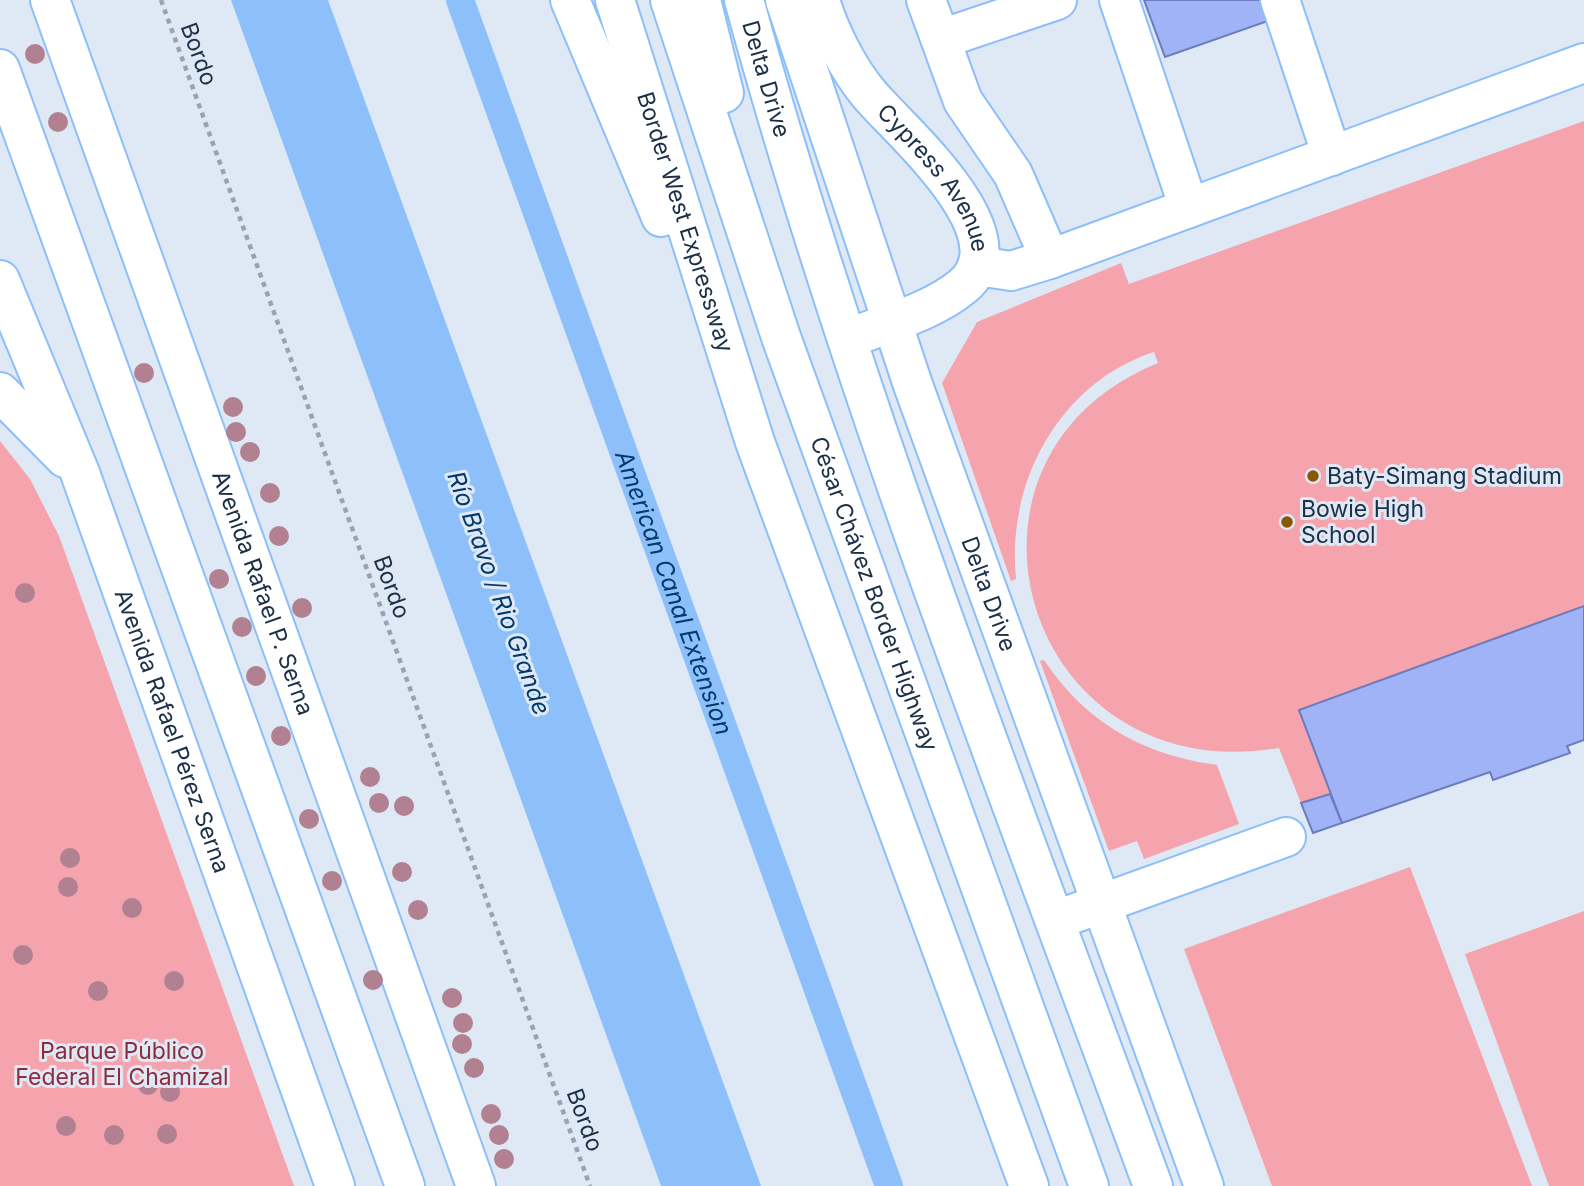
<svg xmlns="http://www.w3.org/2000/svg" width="1584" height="1186" font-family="Inter,sans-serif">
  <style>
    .green { fill: #f5a4ad }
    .water { fill: #8dc0fa }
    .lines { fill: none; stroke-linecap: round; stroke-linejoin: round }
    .canal { stroke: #8dc0fa; stroke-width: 28 }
    .building { fill: #a1b3f7; stroke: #6b7bbb; stroke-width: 2 }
    .minor-casing { stroke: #8cbffa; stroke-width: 42 }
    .major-casing { stroke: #8cbffa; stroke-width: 42 }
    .highway-casing { stroke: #8cbffa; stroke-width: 42 }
    .path { stroke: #96a3b4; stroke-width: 4.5; stroke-dasharray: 5 5; stroke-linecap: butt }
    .minor { stroke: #fff; stroke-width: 38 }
    .major { stroke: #fff; stroke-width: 38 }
    .highway { stroke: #fff; stroke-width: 38 }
    .tree { fill: #b18191 }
    .poi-dot { fill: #895800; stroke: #dfe9f5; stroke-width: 2.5 }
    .labels { text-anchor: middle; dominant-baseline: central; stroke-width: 6; stroke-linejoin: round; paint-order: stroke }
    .street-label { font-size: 23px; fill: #1b2f46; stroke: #dfe9f5 }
    .poi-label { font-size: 23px; fill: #1b2f46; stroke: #dfe9f5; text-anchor: start }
    .park-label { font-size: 23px; fill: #8c2c3f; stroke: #dfe9f5 }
    .water-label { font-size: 24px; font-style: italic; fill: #033a6e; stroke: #dfe9f5 }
  </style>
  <rect width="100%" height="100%" fill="#dfe9f5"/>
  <path class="green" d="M1584,121V740L1567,746L1570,753L1493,780L1489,772L1313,833L1279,748C1023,791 926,457 1158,363L1154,352C1059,383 1006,483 1016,579L1011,581L942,383L977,322L1121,263L1129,284Z
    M0,441L30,479L59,536L294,1186H0Z
    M1044,660C1086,723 1143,755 1217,765L1239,824L1144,859L1137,841L1109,851L1040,661Z
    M1410,867L1532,1186H1272L1184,949Z
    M1584,911V1186H1549L1465,954Z"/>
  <path class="water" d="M231,0H328L761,1186H661Z"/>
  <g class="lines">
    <path class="canal" id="s1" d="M460,0L889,1186"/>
  </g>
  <path class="building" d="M1144,0H1261L1268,21L1165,57Z
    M1584,606V740L1567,746L1570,753L1493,780L1490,772L1342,823L1299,710Z
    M1330,794L1342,823L1313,833L1301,803Z"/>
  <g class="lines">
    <defs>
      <g id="minor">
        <path id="s2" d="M820,0C829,31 848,69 869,94C899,130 1024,235 963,286C932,312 884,324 847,339"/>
        <path d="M926,0L963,101L1013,174L1050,259L1584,63"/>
        <path d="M1119,0L1189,208"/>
        <path d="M1280,0L1332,156"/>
        <path d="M941,39L1057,0"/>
        <path d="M977,266L1011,271L1050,259"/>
        <path d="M1056,920L1286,837"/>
      </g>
      <g id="major">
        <path id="s3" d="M744,0C854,403 1009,794 1153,1186"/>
        <path id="s4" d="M785,0L913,385L1204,1186"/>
        <path id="s5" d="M0,280L80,473L335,1186"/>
        <path d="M0,392L65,458"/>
      </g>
      <g id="highway">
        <path id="s6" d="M50,0L476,1186"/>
        <path d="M570,0L661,217"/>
        <path id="s7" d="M615,0L755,442L1029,1186"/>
        <path id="s8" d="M670,0L781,337L1089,1186"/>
        <path d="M701,0L724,93"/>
        <path d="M0,69L405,1186"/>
      </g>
    </defs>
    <use href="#minor" class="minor-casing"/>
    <use href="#major" class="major-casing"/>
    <use href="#highway" class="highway-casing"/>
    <path class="path" d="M161,0L590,1186"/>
    <use href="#minor" class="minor"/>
    <use href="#major" class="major"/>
    <use href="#highway" class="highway"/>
  </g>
  <g class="tree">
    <circle cx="35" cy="54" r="10"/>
    <circle cx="58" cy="122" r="10"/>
    <circle cx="144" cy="373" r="10"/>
    <circle cx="233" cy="407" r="10"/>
    <circle cx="236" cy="432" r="10"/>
    <circle cx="250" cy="452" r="10"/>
    <circle cx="270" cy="493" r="10"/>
    <circle cx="279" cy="536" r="10"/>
    <circle cx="219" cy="579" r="10"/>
    <circle cx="25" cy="593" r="10"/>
    <circle cx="302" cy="608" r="10"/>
    <circle cx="242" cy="627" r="10"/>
    <circle cx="256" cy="676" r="10"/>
    <circle cx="281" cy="736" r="10"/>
    <circle cx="370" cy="777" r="10"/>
    <circle cx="379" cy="803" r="10"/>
    <circle cx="404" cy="806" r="10"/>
    <circle cx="309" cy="819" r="10"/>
    <circle cx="70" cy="858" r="10"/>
    <circle cx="402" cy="872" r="10"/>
    <circle cx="332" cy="881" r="10"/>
    <circle cx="68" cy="887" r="10"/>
    <circle cx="132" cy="908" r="10"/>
    <circle cx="418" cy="910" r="10"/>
    <circle cx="23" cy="955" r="10"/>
    <circle cx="373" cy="980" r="10"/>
    <circle cx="174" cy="981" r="10"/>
    <circle cx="98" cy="991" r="10"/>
    <circle cx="452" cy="998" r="10"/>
    <circle cx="463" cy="1023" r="10"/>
    <circle cx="462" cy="1044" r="10"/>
    <circle cx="474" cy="1068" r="10"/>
    <circle cx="148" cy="1085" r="10"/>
    <circle cx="170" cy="1092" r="10"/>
    <circle cx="491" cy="1114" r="10"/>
    <circle cx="66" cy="1126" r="10"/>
    <circle cx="167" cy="1134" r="10"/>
    <circle cx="114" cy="1135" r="10"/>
    <circle cx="499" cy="1135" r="10"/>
    <circle cx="504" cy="1159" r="10"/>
  </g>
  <g class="poi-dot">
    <circle cx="1313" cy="476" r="7"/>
    <circle cx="1287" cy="522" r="7"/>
  </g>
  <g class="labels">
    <g class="street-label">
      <text transform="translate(199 54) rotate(70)">Bordo</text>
      <text stroke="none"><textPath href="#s3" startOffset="82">Delta Drive</textPath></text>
      <text stroke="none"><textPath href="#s2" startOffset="214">Cypress Avenue</textPath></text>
      <text stroke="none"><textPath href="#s7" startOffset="233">Border West Expressway</textPath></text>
      <text transform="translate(392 587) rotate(70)">Bordo</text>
      <text stroke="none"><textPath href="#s6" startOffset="630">Avenida Rafael P. Serna</textPath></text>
      <text stroke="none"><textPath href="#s8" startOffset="628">César Chávez Border Highway</textPath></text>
      <text stroke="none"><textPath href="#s4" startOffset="628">Delta Drive</textPath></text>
      <text stroke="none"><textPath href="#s5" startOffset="483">Avenida Rafael Pérez Serna</textPath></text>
      <text transform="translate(585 1120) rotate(70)">Bordo</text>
    </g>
    <g class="poi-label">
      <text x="1327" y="476">Baty-Simang Stadium</text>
      <text x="1301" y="509">Bowie High<tspan x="1301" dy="26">School</tspan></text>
    </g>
    <g class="park-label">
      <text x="122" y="1051">Parque Público<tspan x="122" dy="26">Federal El Chamizal</tspan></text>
    </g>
    <g class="water-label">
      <text transform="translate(499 593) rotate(70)">Río Bravo / Rio Grande</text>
      <text stroke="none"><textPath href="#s1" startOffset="630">American Canal Extension</textPath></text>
    </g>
  </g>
</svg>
